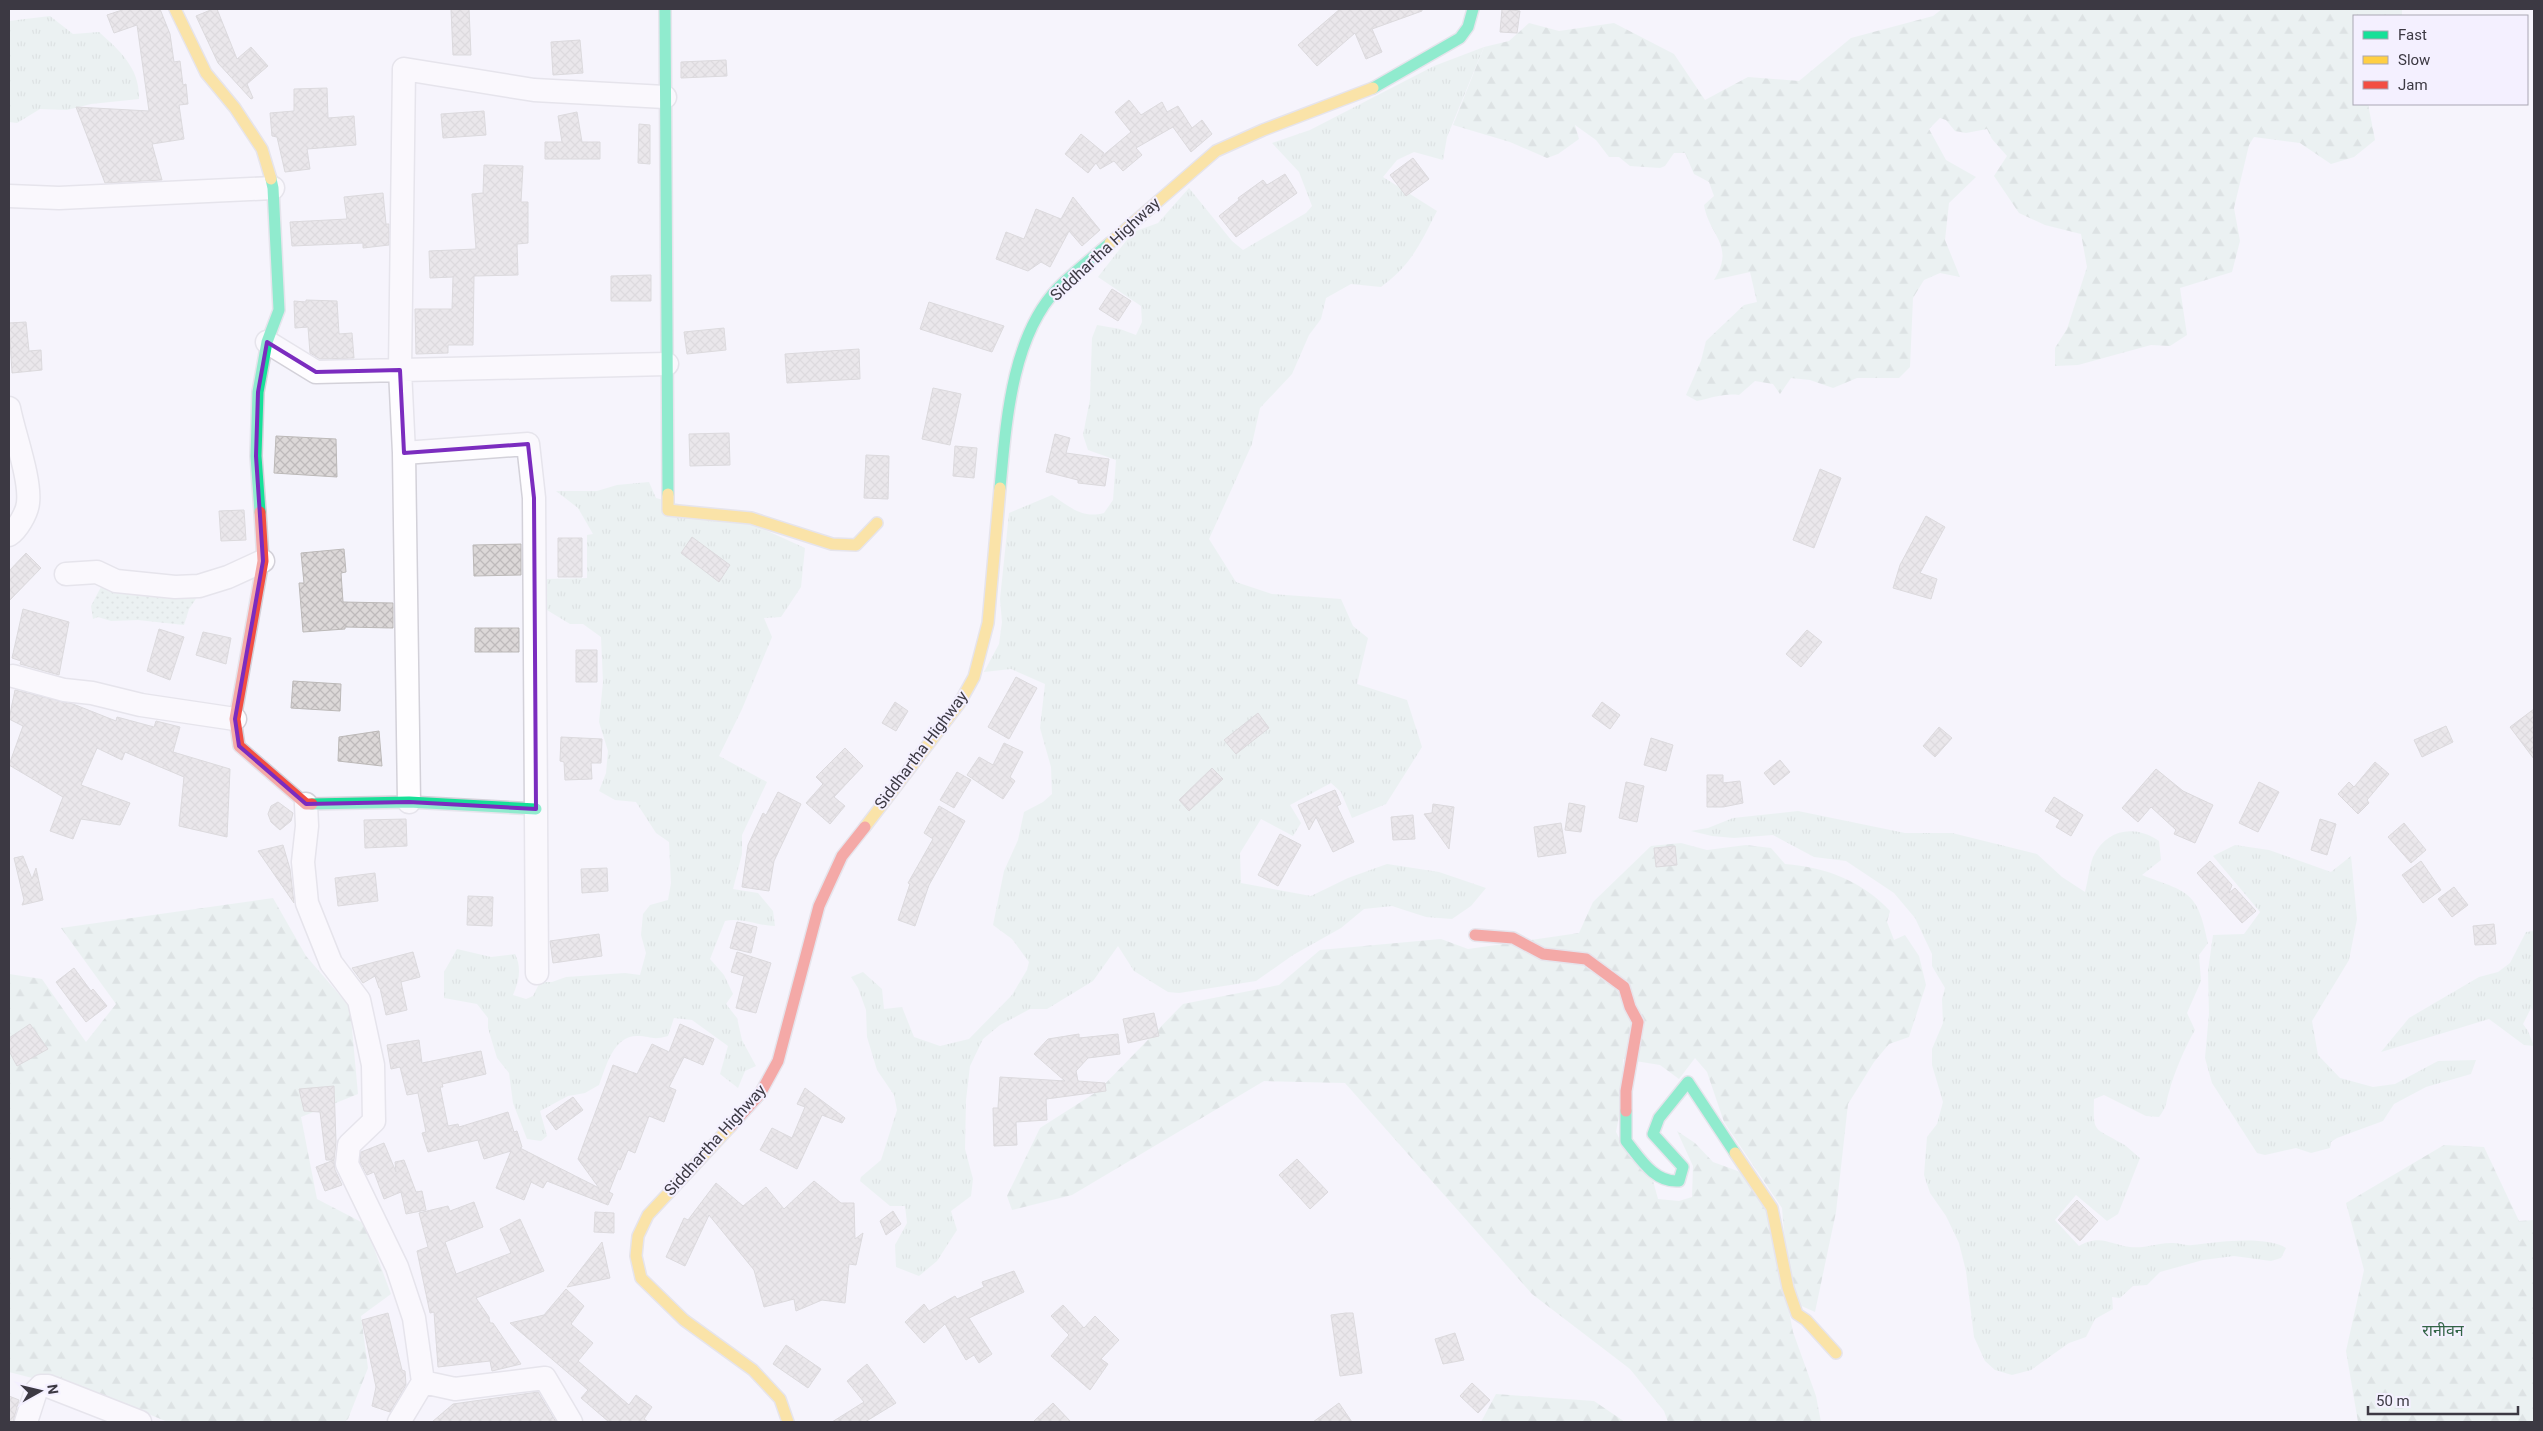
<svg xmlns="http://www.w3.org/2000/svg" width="2543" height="1431" font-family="Roboto,'Noto Sans Devanagari',sans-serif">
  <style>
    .grass { fill: url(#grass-tufts) }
    .forest { fill: url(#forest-firs) }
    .park { fill: url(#park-dots) }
    .building { fill: url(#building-cross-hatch); stroke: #bcb9b8 }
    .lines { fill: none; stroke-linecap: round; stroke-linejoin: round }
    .street-casing { stroke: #d3d1d9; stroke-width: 25 }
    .fast-casing { stroke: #d3d1d9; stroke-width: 14 }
    .slow-casing { stroke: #d3d1d9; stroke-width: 14 }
    .jam-casing { stroke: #d3d1d9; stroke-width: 14 }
    .street { stroke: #fefdff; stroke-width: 22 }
    .fast { stroke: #16e098; stroke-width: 11 }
    .slow { stroke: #ffcf43; stroke-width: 11 }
    .jam { stroke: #f24e42; stroke-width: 11 }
    .marked { fill: none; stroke: #7b2cbf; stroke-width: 4; stroke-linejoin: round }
    .labels { text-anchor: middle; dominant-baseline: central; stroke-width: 4; stroke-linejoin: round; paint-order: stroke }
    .street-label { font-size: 16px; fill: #3c3943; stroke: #f4f0ff }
    .park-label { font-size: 16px; fill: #326446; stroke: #f4f0ff }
  </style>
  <defs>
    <pattern id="grass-tufts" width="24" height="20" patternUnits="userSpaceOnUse" patternTransform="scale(1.25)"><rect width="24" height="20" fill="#deeee7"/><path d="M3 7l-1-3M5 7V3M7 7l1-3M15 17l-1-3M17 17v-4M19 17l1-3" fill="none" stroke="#bfcdc7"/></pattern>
    <pattern id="forest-firs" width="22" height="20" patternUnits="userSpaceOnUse" patternTransform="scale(1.25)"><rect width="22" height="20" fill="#deeee7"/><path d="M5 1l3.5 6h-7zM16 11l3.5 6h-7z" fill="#bfcdc7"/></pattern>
    <pattern id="park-dots" width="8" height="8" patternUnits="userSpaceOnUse" patternTransform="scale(1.25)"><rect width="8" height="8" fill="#deeee7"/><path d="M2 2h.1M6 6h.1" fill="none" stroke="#bfcdc7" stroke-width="1.8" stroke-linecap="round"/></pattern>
    <pattern id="building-cross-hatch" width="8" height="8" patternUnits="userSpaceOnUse" patternTransform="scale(1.25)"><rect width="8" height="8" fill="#dcd8d8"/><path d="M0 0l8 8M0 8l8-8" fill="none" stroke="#bebabb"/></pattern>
  </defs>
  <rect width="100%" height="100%" fill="#f5f4fc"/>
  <path class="grass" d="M50,16L73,34L99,32C120,51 140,68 139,99L91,104L67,110L40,109L17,123L9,122V21Z
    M1484,47L1447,137L1443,160L1414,152L1397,160L1383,177L1437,211C1420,244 1412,264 1381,287L1351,284L1326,298L1321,319L1309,335L1292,374L1260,408L1252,444L1209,539L1236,582L1272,594L1341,599L1353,626L1368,638L1357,684L1407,700L1422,747L1386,804L1352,818L1341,792L1331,783L1290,805L1301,823L1293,836L1261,819L1240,853L1241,883L1311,896L1348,878L1387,864L1439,872L1486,888L1471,906L1452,919L1426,917L1392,906L1364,909L1341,928L1293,955L1256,981L1179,993L1168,992L1134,971L1118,946L1093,981L1047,1009H1030L1000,1025L983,1039L970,1066L966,1100L965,1149L973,1179L971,1196L951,1211L957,1230L937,1261L919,1276L896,1267L895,1245L907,1223L905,1206H890L860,1181L861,1177L881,1160L897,1110L894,1095L877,1070L867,1037L866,1010L858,988L851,977L863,972L882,989L884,1009L902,1007L914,1037L940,1046L969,1039L1012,995L1027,970L1029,962L1012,939L993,925L1004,871L1018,840L1024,812L1043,802L1052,794L1051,767L1040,728L1045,684L1011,669L984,672L999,644L1002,622L1000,599L1009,513L1052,495C1070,507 1082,519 1104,513L1113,500L1116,460L1088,450L1083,435L1090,399L1092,338L1097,325L1120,329L1136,335L1142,322L1141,306L1098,277L1126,241L1136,231L1158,223L1189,188L1232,241L1243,250L1306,213L1312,206L1299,172L1272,143L1310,130L1434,66Z
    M649,482L656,498L750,523L805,548L801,587L781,617L764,618L772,637L742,709L719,756L767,782L742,835V854L733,889L758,893L773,911L775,926C759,926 741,917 725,921L710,959L724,975L733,994L726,1004L737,1018L742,1040L756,1066L745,1071L738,1088L720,1074L728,1046L692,1020L674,1018L668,1036C651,1041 652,1036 637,1036C613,1036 606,1067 599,1085L585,1093L568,1096L540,1111L547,1136L541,1141L527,1139L513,1103L509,1073L497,1058L488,1028V1018L477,1004L444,998V972L457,949L491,957L515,954C522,968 519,981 513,995L526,999L533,996L540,982H552L566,977L625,973L640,975L646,953L641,935L643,914L650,905L668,900L671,883L669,842L656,833L636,802L615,800L599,791L606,773L608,751L599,722L603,682L601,637L583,624H570L542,607L547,579L587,578V535L593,534L578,508L556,491H597L617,485Z
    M1798,811L1905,833H1952L2037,854L2062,877L2085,892C2088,881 2089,868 2093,857C2106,829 2135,824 2159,841L2161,860L2142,875C2189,893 2197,890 2208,943L2199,955L2201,981L2187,1013L2195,1030C2185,1047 2174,1073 2169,1092C2165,1105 2168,1105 2159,1117L2146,1116L2104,1095L2094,1099C2093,1134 2094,1127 2121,1143C2129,1147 2133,1153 2140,1158L2118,1214L2107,1221L2076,1195L2055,1220L2079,1246C2100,1234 2109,1244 2130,1247C2145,1249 2159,1242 2173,1243C2179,1243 2185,1246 2192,1245C2215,1242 2267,1235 2286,1248L2281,1258L2271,1261L2234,1256L2203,1260L2160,1272L2147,1285L2133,1286L2120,1298L2112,1297L2113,1309L2095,1319L2086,1337L2069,1343L2031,1370L2012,1375L1995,1370L1985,1361L1974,1337L1966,1271L1959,1243L1946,1216L1930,1193L1924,1175L1927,1137L1937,1124L1943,1102L1932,1065V1049L1943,1023L1942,999L1945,988L1932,966V954L1915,918L1894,893L1846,861L1814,857L1773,835L1734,838L1712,836L1691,831L1708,828L1733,818Z
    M2235,845L2269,850L2331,872L2351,856L2357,919L2349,960L2312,1021L2318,1055L2340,1078L2373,1087L2395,1084L2438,1061L2476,1060L2471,1074L2426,1087L2394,1104L2383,1121L2337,1138L2331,1142L2330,1148L2311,1153L2296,1148L2265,1155L2257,1153L2212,1083L2205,1058L2209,1014L2208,971L2213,935L2244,934L2260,912L2213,856Z
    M2534,931V1012L2531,1008L2523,1024L2528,1031L2534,1046L2524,1045L2489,1019L2381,1052L2409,1018L2479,977L2498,972L2510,963L2526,932Z"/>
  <path class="forest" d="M1942,9H2402V16H2354V104H2368L2375,140L2354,157L2331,164L2300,143L2254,137L2249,145L2234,208L2240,241L2232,272L2180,288L2187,335L2170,346L2151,345L2078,365L2055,366V348L2067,329L2087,267L2081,234L2045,225L2019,213L1994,176L2007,156L1992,139L1987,129L1966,133L1955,131L1946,120L1940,118L1929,129L1946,160L1976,177L1949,203L1945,240L1960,277L1940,273L1924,280L1913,298L1910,367L1899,378H1857L1833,388L1810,380L1791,378L1780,394L1773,384L1755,381L1739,395C1723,393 1712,398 1697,401L1686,395L1701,361L1706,341L1744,305L1757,302L1750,272L1714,280C1736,245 1709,236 1704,205L1714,196L1709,182L1694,174L1685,153H1674L1665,166L1660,168L1630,166L1619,157H1609L1596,140L1575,125L1579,139L1558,154L1547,158L1510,142L1453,125L1484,47L1509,41L1529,23L1559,31L1614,23L1674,54L1705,100L1748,77L1799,81L1851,38L1933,16Z
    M1681,843L1707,850L1746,845L1771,848L1785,864C1826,867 1862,881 1890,911L1887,922L1894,940L1905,935L1919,956L1926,985L1909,1037L1889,1044L1874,1062L1848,1104L1836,1212L1815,1312L1797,1304L1787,1267L1782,1208L1724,1122L1707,1072L1695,1058L1679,1079L1660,1065L1623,1059L1622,1101L1616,1132L1628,1155L1652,1177L1658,1199L1679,1201L1692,1197L1693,1166L1677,1131L1695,1143L1713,1162L1746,1174L1750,1183L1769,1208L1793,1332L1816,1396L1821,1422H1668L1664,1411L1630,1369L1532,1294L1345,1083L1264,1081L1072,1195L1012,1210L1007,1196L1040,1128L1098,1091L1183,1004L1279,985L1320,950L1441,939L1468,949L1579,933L1593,902L1651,846Z
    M273,898L306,956L350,1007L358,1094L301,1117L317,1199L365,1224L391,1294L361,1316L368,1368L348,1419L344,1422H168L106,1397L9,1372V974L42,979L86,1042L116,1004L61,928Z
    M2444,1145L2484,1147L2519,1221L2534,1220V1422H2358L2346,1351L2364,1270L2346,1203Z
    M1496,1394L1594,1401L1625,1422H1481Z"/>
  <path class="park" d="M206,584L189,609L184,625L138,620L111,621L98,617L93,619L91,606L102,585L169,599Z"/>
  <path class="building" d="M125,9H160L170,34L174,62L180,61L183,85L186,84L188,104L179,105L184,139L152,144L162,180L105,183L76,107L149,111L137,25L114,33L107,15Z
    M213,9H217L237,59L251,47L268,66L247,84L253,98L251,99L218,63L196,16Z
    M451,9H469L471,55H453Z
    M1340,9H1422V11L1372,29L1382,52L1366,59L1355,33L1317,66L1298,45Z
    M1502,9L1520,11L1517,33L1500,32Z
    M580,40L583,73L553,75L551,42Z
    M726,60L727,76L681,78V62Z
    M327,88L328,118L354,116L356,145L307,149L310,169L285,172L277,137L272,136L270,113L294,111V89Z
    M1129,100L1141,115L1162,102L1167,112L1178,106L1192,128L1202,120L1212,134L1191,152L1173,127L1136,148L1142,155L1123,171L1114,161L1100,169L1096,163L1088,173L1065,154L1081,134L1104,153L1101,157L1131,132L1115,112Z
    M484,111L486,135L443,138L441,114Z
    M577,112L582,142H600V159H545V142H562L558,116Z
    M639,124L650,125V164L638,163Z
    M1413,158L1429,179L1406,196L1390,175Z
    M484,165L523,166L521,202H528V243L517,244L518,275L474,276L473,345H448V353L416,354L415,309H452L453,277L430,278L429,251L476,249L472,194L483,193Z
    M1285,174L1297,193L1236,237L1219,216L1239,200L1238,198L1263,180L1267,185Z
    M383,193L386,224H389V245L363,248V243L292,246L290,222L347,219L344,197Z
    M1073,197L1100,230L1082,246L1069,231L1050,267L1041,262L1028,271L996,259L1006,232L1024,239L1036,209L1061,219Z
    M651,275V301H611V276Z
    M1112,289L1131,301L1118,321L1099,309Z
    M306,300L337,301L339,334L352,333L354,358L320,359L310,353L308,327L295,328L294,301L306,302Z
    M929,302L1004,326L992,352L920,329Z
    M26,322L29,351L41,350L42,370L12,373L9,323Z
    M724,328L726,350L687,354L684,332Z
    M859,349L860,379L787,383L785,354Z
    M933,388L961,394L950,445L922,439Z
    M729,433L730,465L690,466L689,434Z
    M1055,434L1070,438L1066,453L1109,459L1105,486L1078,483V480L1046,472Z
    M276,436L336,439L337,477L274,473Z
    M955,446L977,448L974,478L953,476Z
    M866,455L889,456L888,499L864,498Z
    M1820,469L1841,478L1814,548L1793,540Z
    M244,510L246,540L221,541L219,511Z
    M1926,516L1945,527L1920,573L1937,579L1931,599L1893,588L1900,565Z
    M692,537L730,565L719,582L681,553Z
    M558,538H582V577H558Z
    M521,544V575L474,576L473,545Z
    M344,549L346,572L341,573L343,602L393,603V628L345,627V629L303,632L299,583H304L301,553Z
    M26,553L41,568L9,601V571Z
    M23,609L69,622L59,675L20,664L21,661L12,658Z
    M475,628H519V652H475Z
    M159,629L184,637L170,680L147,671Z
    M1807,630L1822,642L1801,667L1786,654Z
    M203,632L231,638L226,664L196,655Z
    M576,650H597V682H576Z
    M1016,677L1037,688L1009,739L988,727Z
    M293,681L341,684L340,711L291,708Z
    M15,690L73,704L116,721L117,717L154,727L156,721L180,727L173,752L230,769L227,837L179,826L184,777L125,752L122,760L97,748L81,785L130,803L120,825L81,819L73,839L50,831L63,797L9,765L23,726L9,719Z
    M895,702L908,711L896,731L882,723Z
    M1602,702L1620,715L1610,729L1592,716Z
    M2534,709V759L2510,727Z
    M1258,713L1269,728L1236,754L1224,740Z
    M2446,726L2453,742L2422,757L2414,740Z
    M1939,727L1952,738L1935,757L1923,746Z
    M379,731L382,766L338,761L339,737Z
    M561,737L602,739L601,763H591L592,779L565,780L564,762L560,761Z
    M1651,738L1673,745L1666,771L1644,765Z
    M1004,743L1023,752L1010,777L1015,781L1003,799L967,775L979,757L993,765Z
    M845,748L863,766L834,797L845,806L830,824L806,803L823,784L816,777Z
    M1780,760L1790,772L1774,785L1764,773Z
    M2375,762L2389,774L2367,800L2369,803L2358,814L2338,794L2349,782L2354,787Z
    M1212,768L1223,779L1189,811L1179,800Z
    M2156,769L2183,791L2213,805L2195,843L2174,834L2176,830L2151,807L2138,822L2122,808Z
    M957,772L971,780L954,808L940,800Z
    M1707,775H1723V783L1740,781L1743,803L1723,807H1707Z
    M1626,782L1644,786L1637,822L1619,818Z
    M2259,782L2279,792L2258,832L2239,823Z
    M1335,790L1341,804L1337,806L1354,842L1333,852L1316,817L1309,830L1298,805Z
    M778,792L801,804L774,861L769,891L742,887L748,845L763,813L766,815Z
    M2054,797L2083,815L2071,836L2056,827L2060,820L2045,811Z
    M278,802L293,813L291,821L280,830L271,822L268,814L271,806Z
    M1569,803L1585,806L1581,832L1565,830Z
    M1433,804L1454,807L1449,849L1424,814L1432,813Z
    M939,806L965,821L929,885L915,926L898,920L910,884L908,883L933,839L924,833Z
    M1413,815L1415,839L1393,840L1391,817Z
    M406,819L407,846L365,848L364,820Z
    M2320,819L2336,824L2327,855L2311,850Z
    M1561,823L1566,853L1538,857L1534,827Z
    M2404,823L2426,850L2411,863L2388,837Z
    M1280,834L1301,845L1278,886L1258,875Z
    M283,845L290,869L294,903L258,851Z
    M1675,846L1677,865L1656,867L1654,848Z
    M23,856L32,879L36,868L43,900L22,905L24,900L14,858Z
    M2210,861L2232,885L2229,893L2235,888L2256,911L2242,923L2197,873Z
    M2421,861L2441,890L2423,903L2402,875Z
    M607,868L608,891L582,893L581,869Z
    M375,873L378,901L338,906L335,878Z
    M2454,887L2468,905L2452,917L2438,899Z
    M468,896L493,897L492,926L467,925Z
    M737,922L757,927L751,953L730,948Z
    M2494,924L2496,944L2475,945L2473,926Z
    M599,934L602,956L553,963L550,941Z
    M413,952L420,977L401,982L407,1010L386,1015L380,988H379L375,976L363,983L352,968Z
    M737,952L771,963L756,1013L736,1008L744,976L731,972Z
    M74,968L91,991L93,989L107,1006L86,1022L56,982Z
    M1154,1013L1159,1036L1128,1043L1123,1019Z
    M30,1024L48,1049L17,1066L9,1051V1038Z
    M680,1024L714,1039L703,1065L684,1057L669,1087L676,1090L664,1122L649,1116L635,1153L628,1150L620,1170L618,1169L609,1192L613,1194L608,1205L547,1181L543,1188L531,1182L524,1200L496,1188L511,1151L484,1159L478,1140L428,1152L422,1133L426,1132L418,1093L407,1095L400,1067L391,1069L387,1045L419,1040L422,1063L481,1051L486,1074L442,1084L443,1087H440L448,1126L458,1124L459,1127L508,1112L514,1132L517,1131L522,1147L520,1148L599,1188L578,1159L613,1065L637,1074L652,1044L669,1052Z
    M1079,1034V1038L1118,1034L1120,1054L1088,1058L1076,1071L1078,1081L1105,1083L1106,1091L1046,1099L1047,1120L1016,1122L1017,1145L994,1146L993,1108H998L1000,1077L1065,1081L1034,1054L1048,1039Z
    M334,1086L336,1142L334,1160H326L320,1112L304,1111L299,1089Z
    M805,1088L845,1118L842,1123L822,1115L797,1169L760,1150L772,1128L792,1138L805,1107L797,1104Z
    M573,1097L583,1110L556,1130L546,1116Z
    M384,1143L396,1172L395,1162L404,1160L416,1192L422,1191L426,1210L406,1214L401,1192L384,1199L374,1172L367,1175L360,1162L361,1152Z
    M1297,1159L1328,1192L1310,1209L1279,1175Z
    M334,1160L335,1170L342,1185L325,1191L316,1167Z
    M814,1181L841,1203H854L855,1239L863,1233L856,1265L849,1264L845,1303L822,1300L796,1311L794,1299L764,1307L754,1270L709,1215L685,1266L666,1257L684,1218L688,1220L716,1183L743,1206L766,1187L784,1209Z
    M2077,1200L2098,1221L2080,1241L2058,1220Z
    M474,1202L483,1227L445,1242L456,1274L511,1253L500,1229L520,1219L544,1271L476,1298L489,1317L490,1323H493L521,1364L492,1371L490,1361L438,1367L434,1312L430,1313L417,1251L428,1247L419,1213L448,1206L450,1211Z
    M893,1211L901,1224L886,1235L880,1221Z
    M595,1212L614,1213V1233L594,1232Z
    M602,1242L610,1278L567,1287Z
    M1014,1271L1024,1292L969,1318L992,1354L979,1363L974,1355L966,1360L945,1324L924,1343L905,1322L924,1304L929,1311L955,1296L957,1299L984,1287L982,1282Z
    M566,1289L584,1306L571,1324L593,1343L578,1361L629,1405L636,1395L652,1407L644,1419L648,1422H609L581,1398L588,1390L510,1323L544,1315Z
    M1063,1305L1084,1328L1095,1316L1119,1340L1101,1359L1108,1364L1090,1390L1051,1356L1069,1335L1051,1316Z
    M388,1313L402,1370L405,1371L406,1385L390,1412L372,1406L376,1387L362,1320Z
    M1346,1313H1353L1362,1373L1340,1376L1331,1315Z
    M1455,1333L1464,1360L1443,1364L1435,1339Z
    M786,1345L821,1369L808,1388L773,1364Z
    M867,1364L896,1403L865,1422H832L864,1402L847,1381Z
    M1472,1383L1490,1400L1478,1413L1460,1396Z
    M538,1392L556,1422H432L453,1404Z
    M9,1396L19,1400L13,1422H9Z
    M1053,1403L1071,1422H1033Z
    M1339,1403L1352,1422H1313Z"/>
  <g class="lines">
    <defs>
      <path id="street" d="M9,196L59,198L273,188
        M267,342L316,372L667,364
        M9,408C14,434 31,479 28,503C27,513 17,530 9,535
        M404,453L528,444L534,498L537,973
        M66,574L97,572L116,581L175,587L199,586L228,577L263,561
        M13,676L64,690L92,693L141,705L235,719
        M409,802L404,453L400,370L404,69L534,90L665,97
        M306,804L307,826L303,862L307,903L331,963L359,1000L373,1065L374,1121L349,1145L347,1164L397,1267L414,1318L423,1382
        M26,1422L36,1391L41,1386H48L140,1422
        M399,1422L423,1382L455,1389L545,1378L571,1422"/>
      <path id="fast" d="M665,9L668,494
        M1373,88L1460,38L1468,27L1473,9
        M1000,488C1006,424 1011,337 1058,288C1074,272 1092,258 1110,243
        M260,512L256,456L258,392L267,342L279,310L273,188L271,179
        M312,804L409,802L536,809
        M1626,1111V1141C1640,1158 1654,1183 1679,1181L1683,1167L1653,1134L1659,1118L1688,1082L1735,1153"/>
      <path id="slow" d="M175,9L206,73L235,108L262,149L271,179
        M1110,243L1216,151L1263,130L1373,88
        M668,494V510L751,518L832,544L856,545L877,523
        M865,827L959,704L974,677L988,623L1000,488
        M731,1126L648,1215L638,1236L636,1256L641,1278L684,1320L753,1370L780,1399L788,1422
        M1735,1153L1772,1208L1788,1288L1797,1314L1806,1320L1836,1353"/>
      <path id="jam" d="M260,512L263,561L235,719L239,746L306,804H312
        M1475,935L1513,938L1543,954L1586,959L1624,987L1630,1007L1638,1022L1626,1091V1111
        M731,1126L760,1094L778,1061L819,906L842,856L865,827"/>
    </defs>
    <use href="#street" class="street-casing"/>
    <use href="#fast" class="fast-casing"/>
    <use href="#slow" class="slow-casing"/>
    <use href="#jam" class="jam-casing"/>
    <use href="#street" class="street"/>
    <use href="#fast" class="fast"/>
    <use href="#slow" class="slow"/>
    <use href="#jam" class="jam"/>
  </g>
  <path d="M0 0H2543V1431H0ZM267,342L316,372L400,370L404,453L528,444L534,498L536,809L409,802L306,804L239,746L235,719L263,561L256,456L258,392Z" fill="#f5f4fc" fill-opacity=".55" fill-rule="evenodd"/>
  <path class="marked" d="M267,342L316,372L400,370L404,453L528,444L534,498L536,809L409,802L306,804L239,746L235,719L263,561L256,456L258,392Z"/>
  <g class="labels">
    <g class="street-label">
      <text transform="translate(1105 249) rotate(-43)">Siddhartha Highway</text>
      <text transform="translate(921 750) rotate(-53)">Siddhartha Highway</text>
      <text transform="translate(715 1140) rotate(-48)">Siddhartha Highway</text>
    </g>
    <g class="park-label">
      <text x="2443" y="1330">रानीवन</text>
    </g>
  </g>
  <rect width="2543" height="1431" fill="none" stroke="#3c3943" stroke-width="20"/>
  <rect x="2353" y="15" width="175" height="90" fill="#f4f0ff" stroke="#aaa7b4"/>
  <rect x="2363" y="31" width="25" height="8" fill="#16e098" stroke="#aaa7b4"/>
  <text x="2398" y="40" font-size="15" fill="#3c3943">Fast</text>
  <rect x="2363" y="56" width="25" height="8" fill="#ffcf43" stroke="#aaa7b4"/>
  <text x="2398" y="65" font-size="15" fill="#3c3943">Slow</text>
  <rect x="2363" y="81" width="25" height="8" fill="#f24e42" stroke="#aaa7b4"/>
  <text x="2398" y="90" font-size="15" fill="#3c3943">Jam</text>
  <g transform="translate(40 1391) rotate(82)" stroke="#f4f0ff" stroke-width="4" paint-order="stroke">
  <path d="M0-4L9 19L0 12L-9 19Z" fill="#3c3943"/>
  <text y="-8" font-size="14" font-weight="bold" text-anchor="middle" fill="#3c3943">N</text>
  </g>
  <path d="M2368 1406v8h150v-8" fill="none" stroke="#3c3943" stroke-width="2.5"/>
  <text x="2376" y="1406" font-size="15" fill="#3c3943" stroke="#f4f0ff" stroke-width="4" paint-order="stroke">50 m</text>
</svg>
